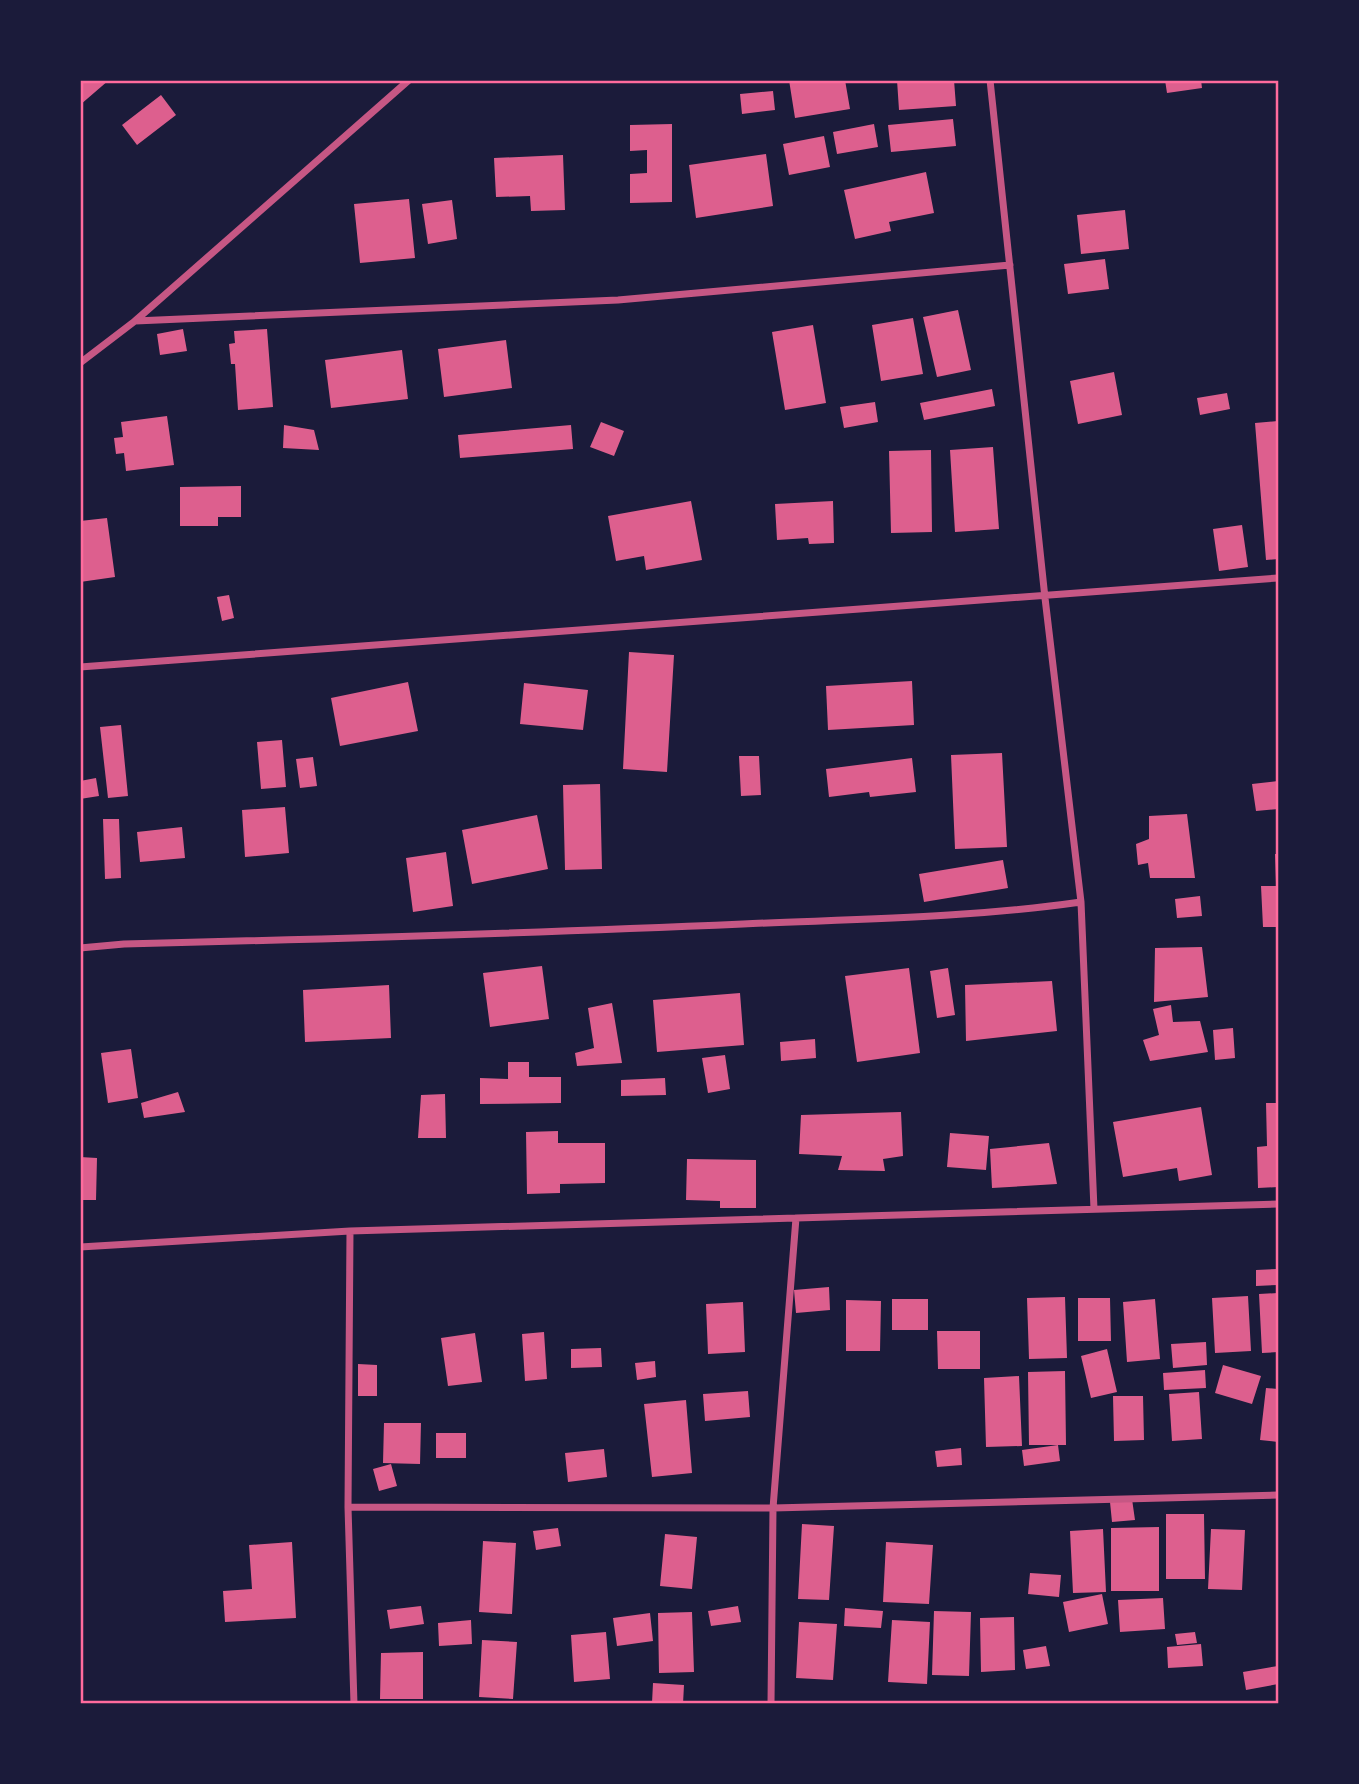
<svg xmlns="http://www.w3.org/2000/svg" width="1359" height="1784" font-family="Ubuntu,sans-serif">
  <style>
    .building { fill: #dd5f8e }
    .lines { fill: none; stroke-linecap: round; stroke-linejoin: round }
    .minor { stroke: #c65784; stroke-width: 7 }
    .neatline { fill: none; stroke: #ff6b9d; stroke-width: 2.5 }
  </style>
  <rect width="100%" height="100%" fill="#1b1b3a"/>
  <path class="building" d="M80,80H109L80,105Z
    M789,80H845L850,109L795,118Z
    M897,80H954L956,106L899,110Z
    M1165,80H1201L1202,88L1167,93Z
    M773,91L775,110L742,114L740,94Z
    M161,95L176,115L137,145L122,125Z
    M953,119L956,146L891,152L888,125Z
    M672,124V202L630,203V174L647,173V150L630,151V125Z
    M874,124L878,147L837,154L833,132Z
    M824,136L830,167L789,175L783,144Z
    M766,154L773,206L696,218L689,165Z
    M563,155L565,210L531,211L530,196L496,197L494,158Z
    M926,172L934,213L889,222L891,231L855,239L844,190Z
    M409,199L415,258L360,263L354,204Z
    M452,200L457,239L428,244L422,204Z
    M1125,210L1129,249L1081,254L1077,215Z
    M1105,259L1109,289L1068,294L1064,264Z
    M958,310L971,370L937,377L923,317Z
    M913,318L923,374L881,381L872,325Z
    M813,325L826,403L785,410L772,332Z
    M183,329L187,351L160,355L157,334Z
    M267,329L273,407L238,410L235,364H231L229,344L235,343L234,331Z
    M506,340L512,388L444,397L438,349Z
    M402,350L408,399L331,408L325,360Z
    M1114,372L1122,415L1078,424L1070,381Z
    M992,389L995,406L924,420L920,403Z
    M1227,393L1230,409L1200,415L1197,398Z
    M875,402L878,422L844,428L840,407Z
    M167,416L174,465L126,471L124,453L116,454L114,438L123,437L121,422Z
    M1278,421V559L1266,560L1255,423Z
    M601,422L624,431L614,456L590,447Z
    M284,425L314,430L319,450L283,448Z
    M571,425L573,449L460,458L458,435Z
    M993,447L999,529L955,532L950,450Z
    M931,450L932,532L891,533L889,451Z
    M241,486V517H218V526H180V487Z
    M691,501L702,560L646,570L644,556L616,561L608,516Z
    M833,501L834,543L809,544L808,538L777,540L775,504Z
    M107,518L115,577L80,582V521Z
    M1242,525L1248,567L1219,571L1213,529Z
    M229,595L234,618L222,621L217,597Z
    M629,652L674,655L667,772L623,769Z
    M912,681L914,725L828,730L826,686Z
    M408,682L418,731L340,746L331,698Z
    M524,683L588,690L583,730L520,724Z
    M121,725L128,796L108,798L100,727Z
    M282,740L286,787L261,789L257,742Z
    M1002,753L1007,847L955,849L951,755Z
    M739,756H759L761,795L741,796Z
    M313,757L317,786L300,788L296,759Z
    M912,758L916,792L870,797L869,792L829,797L826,769Z
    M96,778L99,796L80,799V781Z
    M1278,781V809L1256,811L1252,784Z
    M600,784L602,869L565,870L563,785Z
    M285,807L289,853L245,857L242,810Z
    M1187,814L1195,878H1150L1148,863L1138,865L1136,844L1149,839V816Z
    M537,815L548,869L472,884L462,830Z
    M103,819H119L121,878L105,879Z
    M182,827L185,858L140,862L137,832Z
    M446,852L453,906L413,912L406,858Z
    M1275,854H1278V883H1276Z
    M1003,860L1008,888L924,902L919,874Z
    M1261,886H1278V927H1263Z
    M1200,896L1202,916L1177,918L1175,899Z
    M1202,947L1208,997L1154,1002L1155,948Z
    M542,966L549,1019L490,1027L483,973Z
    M909,968L920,1053L857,1062L845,976Z
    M948,968L955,1015L937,1018L930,971Z
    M1052,981L1057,1031L966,1041L965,985Z
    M389,985L391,1038L305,1042L303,990Z
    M740,993L744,1045L657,1052L653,1000Z
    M612,1003L622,1063L577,1066L575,1053L594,1048L588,1008Z
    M1171,1005L1173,1022L1200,1021L1208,1052L1150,1061L1143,1040L1159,1035L1153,1009Z
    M1233,1028L1235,1058L1215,1060L1213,1030Z
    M815,1039L816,1058L781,1061L780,1042Z
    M131,1049L138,1098L108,1103L101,1053Z
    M725,1055L730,1089L708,1093L702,1058Z
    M508,1062H529V1077H561V1103L480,1104V1078L508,1079Z
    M665,1078L666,1095L621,1096V1080Z
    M178,1092L185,1112L144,1118L141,1103Z
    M445,1094L446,1138H418L421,1095Z
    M1266,1103H1278V1187L1258,1188L1257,1147L1267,1146Z
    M1201,1107L1212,1175L1179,1181L1177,1168L1123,1177L1113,1122Z
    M901,1112L903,1156L883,1159L885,1171L838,1170L842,1156L799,1154L801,1115Z
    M558,1131V1143H605V1183L560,1184V1193L527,1194L526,1132Z
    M950,1133L989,1136L986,1170L947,1167Z
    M1049,1143L1057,1184L992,1188L990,1149Z
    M80,1157L97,1158L96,1200H80Z
    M687,1159L756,1160V1208H720V1201L686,1200Z
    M1278,1269V1285L1256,1286V1270Z
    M829,1287L830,1310L796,1313L794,1290Z
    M1278,1293V1352L1262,1353L1259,1294Z
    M1248,1296L1251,1351L1215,1353L1212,1298Z
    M1065,1297L1067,1358L1029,1359L1027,1298Z
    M1078,1298H1110L1111,1341H1078Z
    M892,1299H928V1330H892Z
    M1155,1299L1160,1359L1127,1362L1123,1302Z
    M846,1300L881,1301L880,1351H846Z
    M743,1302L745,1352L708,1354L706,1304Z
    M937,1331H980V1369H938Z
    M544,1332L547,1379L525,1381L522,1334Z
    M475,1333L482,1382L448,1386L441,1338Z
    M1206,1342L1207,1365L1173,1368L1171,1344Z
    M601,1348L602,1367L571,1368V1349Z
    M1107,1349L1117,1392L1091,1398L1081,1356Z
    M655,1361L656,1377L637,1380L635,1363Z
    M358,1364L377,1365V1396H358Z
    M1223,1365L1261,1376L1252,1404L1215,1393Z
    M1205,1370L1206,1388L1164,1390L1163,1373Z
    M1065,1371L1066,1445H1029L1028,1372Z
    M1019,1376L1022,1446L986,1447L984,1378Z
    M1266,1388L1278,1389V1442L1260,1440Z
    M748,1391L750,1417L705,1421L703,1394Z
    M1199,1392L1202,1439L1172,1441L1169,1394Z
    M1113,1396H1143L1144,1440L1114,1441Z
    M686,1400L692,1473L652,1477L644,1404Z
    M384,1423H421L420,1464L383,1463Z
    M436,1433H466V1458H436Z
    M1058,1445L1060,1461L1024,1466L1022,1450Z
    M961,1448L962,1465L937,1467L935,1451Z
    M604,1449L607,1477L568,1482L565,1453Z
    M391,1464L397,1486L379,1491L373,1469Z
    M1132,1499L1135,1520L1112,1522L1110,1502Z
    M1166,1514H1204L1205,1579H1166Z
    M802,1524L834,1526L829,1600L798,1599Z
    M1159,1527V1591H1111V1528Z
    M558,1528L561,1546L536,1550L533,1531Z
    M1103,1529L1106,1592L1073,1593L1070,1531Z
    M1211,1529L1245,1530L1242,1590L1208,1589Z
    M665,1534L697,1537L692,1589L660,1586Z
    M483,1541L516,1543L512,1614L479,1612Z
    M292,1542L296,1618L225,1622L223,1591L252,1589L249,1545Z
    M886,1542L933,1545L929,1604L883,1602Z
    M1030,1573L1061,1575L1059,1597L1028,1594Z
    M1102,1594L1108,1624L1069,1632L1063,1602Z
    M1163,1598L1165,1629L1120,1632L1118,1600Z
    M421,1606L424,1624L390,1629L387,1610Z
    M738,1606L741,1622L711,1626L708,1611Z
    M845,1608L883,1611L881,1628L844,1626Z
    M934,1611L971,1612L969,1676L932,1675Z
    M692,1612L694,1672L659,1673L658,1613Z
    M650,1613L653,1641L617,1646L613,1618Z
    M1014,1617L1015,1670L981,1672L980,1618Z
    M471,1620L472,1644L439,1646L438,1623Z
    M892,1620L930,1622L927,1684L888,1682Z
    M799,1622L837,1624L833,1680L796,1678Z
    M606,1632L610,1679L574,1682L571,1635Z
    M1195,1632L1197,1643L1177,1645L1175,1634Z
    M482,1640L517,1642L513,1699L479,1697Z
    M1201,1644L1203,1666L1168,1668L1167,1647Z
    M1046,1646L1050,1666L1026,1669L1023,1650Z
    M423,1652V1699H380L381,1653Z
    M1278,1666V1684L1246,1690L1243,1672Z
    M653,1683L684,1685L683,1704L652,1703Z
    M208,1701H231V1704H208Z"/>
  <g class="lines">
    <path class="minor" d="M135,321L618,300L1010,265
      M80,363L135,321L409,80
      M80,667L1278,578
      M1081,902L1094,1209
      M80,948L124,944C330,939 536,933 743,924C855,919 970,918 1081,902L1045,598L990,80
      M350,1231L348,1507L354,1704
      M80,1247L350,1231L1278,1204
      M348,1507L773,1508L1278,1495
      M771,1704L773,1508L796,1218"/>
  </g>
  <rect width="1359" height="1784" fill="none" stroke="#1b1b3a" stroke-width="164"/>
  <rect x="82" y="82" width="1195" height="1620" class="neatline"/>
</svg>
